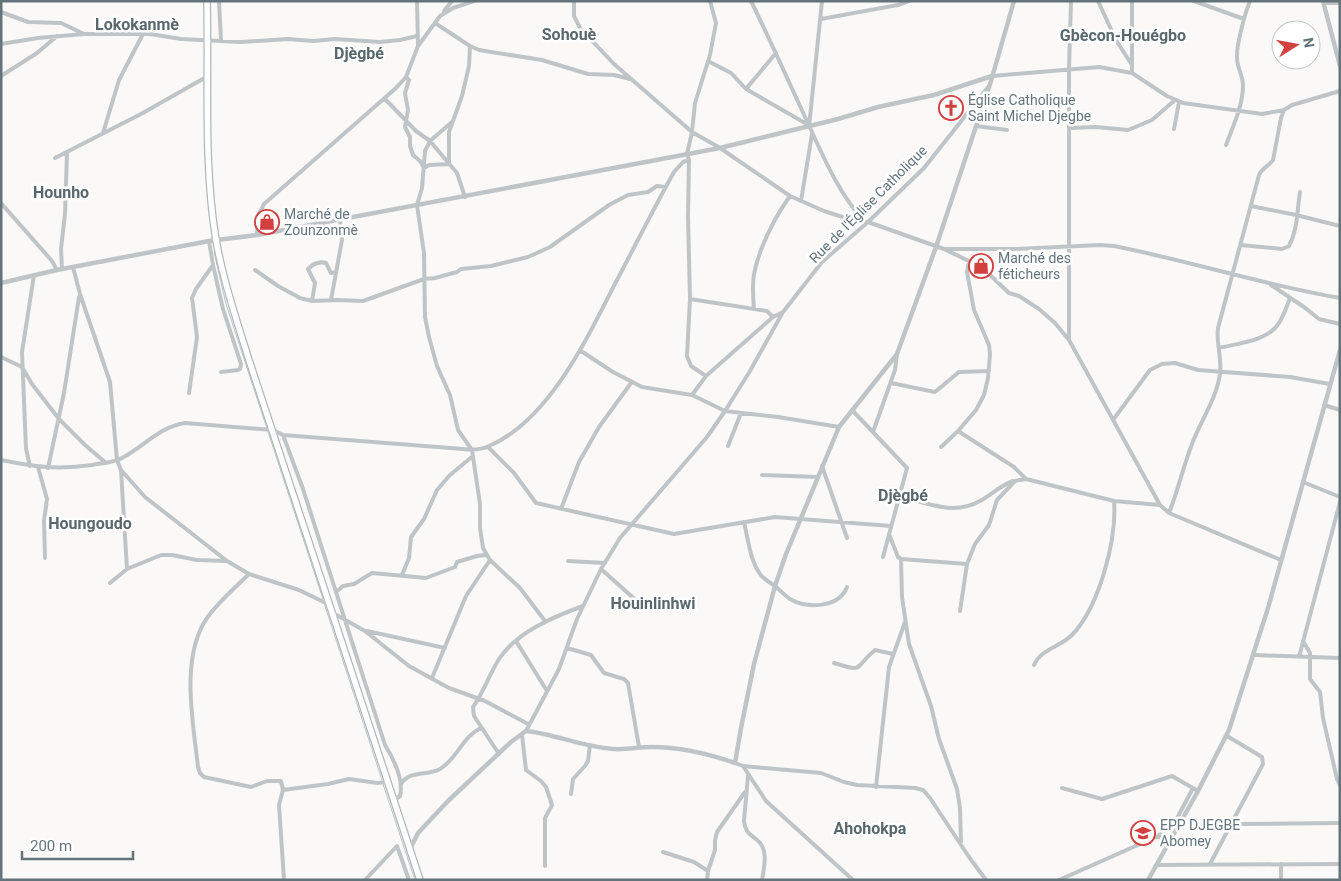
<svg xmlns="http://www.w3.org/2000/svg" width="1341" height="881" font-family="Roboto,sans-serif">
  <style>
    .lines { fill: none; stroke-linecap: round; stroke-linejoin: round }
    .stream { stroke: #b6c4c5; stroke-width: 1 }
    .primary-casing { stroke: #b1b8ba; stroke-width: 8 }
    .minor { stroke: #bfc5c7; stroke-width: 4 }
    .tertiary { stroke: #bfc5c7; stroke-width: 4.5 }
    .primary { stroke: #fff; stroke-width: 5.5 }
    .labels { text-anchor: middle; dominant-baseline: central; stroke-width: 5; stroke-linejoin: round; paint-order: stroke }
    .poi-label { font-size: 14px; fill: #63757a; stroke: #fff; text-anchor: start }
    .street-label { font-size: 14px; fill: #63757a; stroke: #fff }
    .quarter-label { font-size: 16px; font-weight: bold; fill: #59686c; stroke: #fff }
  </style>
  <rect width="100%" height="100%" fill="#faf9f8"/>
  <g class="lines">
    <path class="stream" d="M214,252L226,304L323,599
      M324,603L382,780
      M383,784L415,880"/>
    <defs>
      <path id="primary" d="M207,1C209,80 203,161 216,240C223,280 236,318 248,357L420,880"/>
    </defs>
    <use href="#primary" class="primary-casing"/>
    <path class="minor" d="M219,1L221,40
      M417,1L418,46
      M574,1V16L580,28L614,64L692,132L720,148L790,196L824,211L852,220L868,222L944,249L973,263L988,273L1009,293L1019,296L1039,309L1055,323L1069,340L1160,505L1169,513L1281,560
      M751,1C772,44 792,89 812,132C826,163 841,196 864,221
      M1098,1L1116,40L1132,65
      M1132,1V73
      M1194,1L1244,19
      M1324,3H1340
      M444,11L452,1
      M1,12L28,22L61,23L82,33
      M821,19L898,5L909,1
      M435,23L470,46L479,50L542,60L588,74L614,75L630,79
      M1,44L38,38L84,34H150L181,39L241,42L288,39L313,41L335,39L380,42L400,40L417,36
      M708,61L731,73L746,89L805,123
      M1,76L37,53L57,36
      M992,76L1099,67L1132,73L1167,96L1183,103L1262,114L1284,110L1292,105L1340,91
      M406,77L409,80L405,93L408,110L405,127L410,137V146L413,155L420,161L424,168L429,165L449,164V132L462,96L469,66L470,46
      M746,89L776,53
      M385,99L416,131L430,141L457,173L465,197
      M452,122L430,141L425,151L422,188L417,205L424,253L425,317L429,337L437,366L450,395L458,430L472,450L480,504V528L483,548L490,560L520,588L545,621
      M976,126L1007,130
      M809,127L822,1
      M1069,128L1096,127L1128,130L1152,120L1175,100
      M1174,129L1179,102
      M103,133L119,80L143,34
      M1226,145C1233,126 1243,106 1243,85C1243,76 1237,68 1237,58C1236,46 1245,13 1250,1
      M55,158L141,114L208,76
      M801,201L812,134
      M1,203L52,261L57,270
      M1251,206L1296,215L1340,226
      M257,235L258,216L264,204L396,88L406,77L418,46L440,16L453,8L474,1
      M209,241L213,265L223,309L241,364L240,369L238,370L221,372
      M1241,245L1282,249L1289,246C1298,229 1297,210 1300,192
      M946,249H1014L1100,245L1114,246C1190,261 1264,285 1340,298
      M73,267L80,294L110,382L117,460L121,470L127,569
      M62,269L61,249L65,214L67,153
      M255,270L278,286L300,298L312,301L337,300L363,301L424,279L435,278L457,272L461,269L491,266L528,257L550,247L609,205L628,195L648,192L657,186L666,187
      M1271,285L1304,307L1319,319L1340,324
      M690,299L767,311L773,317
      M331,300L342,240L340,220
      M312,301L315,283L308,269C313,264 319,261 326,263L331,273L336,272
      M754,309C753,297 752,286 754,274C759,248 775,217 790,196
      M1069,340V69L1071,1
      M1219,348C1238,343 1268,341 1279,323C1284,315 1287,306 1290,298
      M581,351L613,372L642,387L692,395L725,411L778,417L839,427
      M1,357L22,367L32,384L59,419L85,445L106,463
      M706,376L691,366L687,356L690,299L688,216L689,160L687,154L692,132L695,103L710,55L716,23L710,1
      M891,383L935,392L959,372L989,371
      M189,393L197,337L192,298L196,289L213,265
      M692,395L706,376L773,317L783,312L822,262L868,222L924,168L989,86
      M1324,405L1340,410
      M852,410L907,468L883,557
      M1113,420L1150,370L1162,364L1175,363L1198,370L1290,377L1330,384
      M958,431L1014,467L1026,479
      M873,432L895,370L897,354
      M283,435L303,489L385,745C393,758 404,780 400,796L393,801
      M728,446L741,413
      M488,447L514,473L536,503L674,534L775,517L891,526
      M941,447L958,431L976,410L984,395L988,378L990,354L989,345L974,310L967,272L969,261
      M1,460C36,467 57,470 92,465C102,463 113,463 122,458C143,447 161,426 185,423L273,430L283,435L463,449C471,450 481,450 489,446C550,420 588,336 617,280C636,244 654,208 674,172L683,162L689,160
      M30,466L26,449L22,352L34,275
      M822,466L847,538
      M38,467L47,499L44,521L45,558
      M48,468L64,393L79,297
      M121,470L145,497L227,561L249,574L299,590L328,604
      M762,475L818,477
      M1303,482L1340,497
      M900,496C927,503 953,516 980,501C991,495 1001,485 1013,481
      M561,509L579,462L599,427L631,383
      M1169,513C1178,491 1183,467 1192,444C1201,420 1216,400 1220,374C1222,358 1216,343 1218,328L1259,175C1262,168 1269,166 1273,160L1281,118L1284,110
      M744,522C748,539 750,560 760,574C764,580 770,582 775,586C780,590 784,595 790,599C807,609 839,608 847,587
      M889,534L898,557L901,559L967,564
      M901,559L902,597L909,644L931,706L939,739L957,789L960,808L961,842
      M568,561L605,563
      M601,569L639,603L643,606H653
      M249,574C235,588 219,601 207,618C180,657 193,722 198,767L200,773L204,777L251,787L267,781H281L283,790L279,805L284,880
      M402,575L409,558L411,537L424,519L437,490L450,475L473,456
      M110,583L127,569L161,555H172L197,560L227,561
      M336,592L343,586L354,584L372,573L426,578L455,567L457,562L477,556L486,555
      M960,611L967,564L975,544L989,525L997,500L1015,481L1026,479L1114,501L1160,505
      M333,613L365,631L409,666L449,688L485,701L528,724
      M367,631L445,648
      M516,641L547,691
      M1303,641L1310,653V679L1320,692L1323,718L1337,779L1340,785
      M567,648L591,655L604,673L624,679L628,683L639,747
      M1254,655L1340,658
      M1299,657L1340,502
      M834,663C866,673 853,668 875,650L893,654
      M1034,665C1041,649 1060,647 1072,635C1099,607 1117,540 1114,501
      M432,678L466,596L490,560
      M526,731L559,669L577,619L601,569L620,538L707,437L725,411L750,371L783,312
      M522,735L526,770L541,781L546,787L552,805L545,818V866
      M499,754L474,716L473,707C484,692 489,675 499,659C517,632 553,617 583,606
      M735,763L743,766L821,773L844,782L857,785L915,788L923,790L930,798L969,857L986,880
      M743,766L766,801L853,880
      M748,776L744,821C745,832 750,834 757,840C769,849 764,868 762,880
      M401,784C409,770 428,776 440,769C457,759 463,736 481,728
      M876,787L889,667L905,622
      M1062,788L1102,799L1172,776L1198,791
      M283,790L328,784L349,779L377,783L387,782
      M571,794L573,779L585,766L588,761L590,745
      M1232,824L1340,823
      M1158,836L1169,843
      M663,852L694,862L708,871L707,880
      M1210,864L1263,764L1262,757L1227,736
      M1157,865L1340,864
      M708,871L715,850V840L717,832L745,792
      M365,880L397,846L409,880
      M1059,880L1158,836L1171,827L1175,822L1193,788
      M1281,880V864"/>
    <path class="tertiary" d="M1323,1L1340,66
      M1,283L57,270L209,241L257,235L720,148L838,119L878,107L934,95L992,76
      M410,849L418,833L448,801L511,742L526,731C555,734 583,747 613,749C626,750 639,747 652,747C679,747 709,754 735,763L741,728L754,664L775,586L786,554L839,427L897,354L936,247L991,81L1014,1
      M1148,880L1198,791L1229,730L1268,608L1340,350"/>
    <use href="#primary" class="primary"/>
  </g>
  <defs>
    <symbol id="church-ring" viewBox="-11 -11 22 22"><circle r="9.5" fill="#fff" stroke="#d2403f" stroke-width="1.5"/><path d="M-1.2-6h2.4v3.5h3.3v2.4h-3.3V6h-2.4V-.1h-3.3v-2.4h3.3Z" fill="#d2403f"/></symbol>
    <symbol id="shop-ring" viewBox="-11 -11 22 22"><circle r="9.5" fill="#fff" stroke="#d2403f" stroke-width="1.5"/><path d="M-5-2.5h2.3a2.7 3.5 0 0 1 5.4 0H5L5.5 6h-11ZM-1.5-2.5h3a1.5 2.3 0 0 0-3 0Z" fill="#d2403f"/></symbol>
    <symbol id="school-ring" viewBox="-11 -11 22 22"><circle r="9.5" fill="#fff" stroke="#d2403f" stroke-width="1.5"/><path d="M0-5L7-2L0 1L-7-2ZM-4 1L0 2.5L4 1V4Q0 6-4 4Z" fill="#d2403f"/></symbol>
  </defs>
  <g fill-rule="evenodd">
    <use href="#church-ring" x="937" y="94" width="28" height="28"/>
    <use href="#shop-ring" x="253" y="208" width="28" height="28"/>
    <use href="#shop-ring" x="967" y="252" width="28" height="28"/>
    <use href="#school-ring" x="1129" y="819" width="28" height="28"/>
  </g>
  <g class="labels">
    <g class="poi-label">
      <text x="968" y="100">Église Catholique<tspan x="968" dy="16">Saint Michel Djegbe</tspan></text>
      <text x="284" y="214">Marché de<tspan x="284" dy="16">Zounzonmè</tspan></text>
      <text x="998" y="258">Marché des<tspan x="998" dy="16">féticheurs</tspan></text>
      <text x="1160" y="825">EPP DJEGBE<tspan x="1160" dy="16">Abomey</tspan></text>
    </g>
    <g class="street-label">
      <text transform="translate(868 204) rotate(-45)">Rue de l'Église Catholique</text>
    </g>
    <g class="quarter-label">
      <text x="137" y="24">Lokokanmè</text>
      <text x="569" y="34">Sohouè</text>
      <text x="1123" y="35">Gbècon-Houégbo</text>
      <text x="359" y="53">Djègbé</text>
      <text x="61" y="192">Hounho</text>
      <text x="903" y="495">Djègbé</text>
      <text x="90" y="523">Houngoudo</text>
      <text x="653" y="603">Houinlinhwi</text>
      <text x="870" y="828">Ahohokpa</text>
    </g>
  </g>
  <rect width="1341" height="881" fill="none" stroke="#63757a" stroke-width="5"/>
  <g transform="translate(1296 45) rotate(79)"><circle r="24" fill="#ffffff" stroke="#c1c8ca"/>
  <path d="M0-4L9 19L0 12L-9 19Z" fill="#d2403f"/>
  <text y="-8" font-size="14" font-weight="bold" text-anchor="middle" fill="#63757a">N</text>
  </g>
  <path d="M22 851v8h111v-8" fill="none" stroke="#63757a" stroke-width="2.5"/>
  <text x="30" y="851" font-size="15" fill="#63757a" stroke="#ffffff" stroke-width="4" paint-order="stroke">200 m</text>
</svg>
